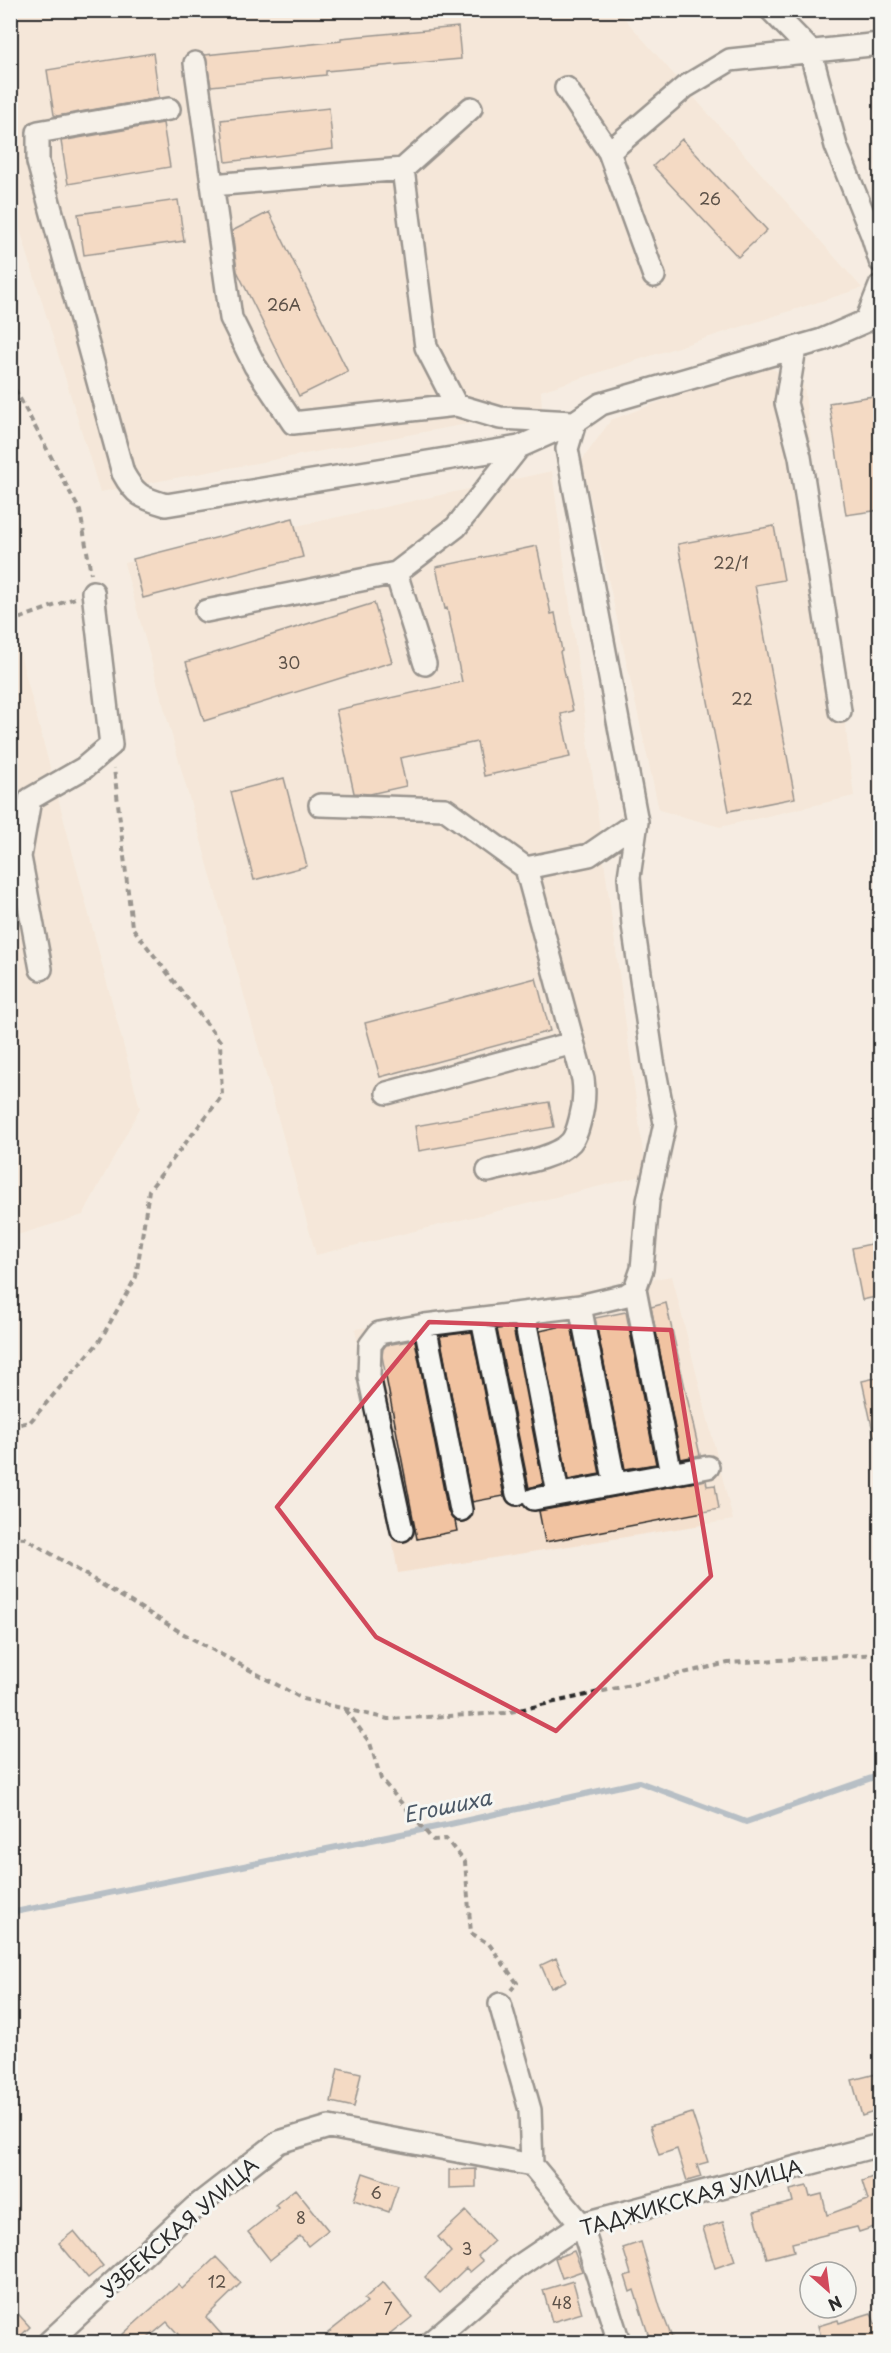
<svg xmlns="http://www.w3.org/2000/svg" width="891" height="2353" font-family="'Playpen Sans',sans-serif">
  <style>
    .built { fill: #f4e0ce }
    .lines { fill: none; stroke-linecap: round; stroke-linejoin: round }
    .stream { stroke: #6c87a2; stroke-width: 6 }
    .building { fill: #f1c3a1; stroke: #2b2b2b; stroke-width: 1.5 }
    .minor-casing { stroke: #2b2b2b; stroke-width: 26 }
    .path { stroke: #2b2b2b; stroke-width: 4; stroke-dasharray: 6 4.5; stroke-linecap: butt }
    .minor { stroke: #f6f6f2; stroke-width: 21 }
    .marked { fill: none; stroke: #d1495b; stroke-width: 4.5; stroke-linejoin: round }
    .labels { text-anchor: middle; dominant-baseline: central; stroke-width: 6; stroke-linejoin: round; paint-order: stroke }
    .number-label { font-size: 16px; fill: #5c5148 }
    .street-label { font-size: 20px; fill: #2b2b2b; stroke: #f6f6f2 }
    .water-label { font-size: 21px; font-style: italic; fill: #4c5967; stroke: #f6f6f2 }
  </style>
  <rect width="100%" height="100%" fill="#f5ece2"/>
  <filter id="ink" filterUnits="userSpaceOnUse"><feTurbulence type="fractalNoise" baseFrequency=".0167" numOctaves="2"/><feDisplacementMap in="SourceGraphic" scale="12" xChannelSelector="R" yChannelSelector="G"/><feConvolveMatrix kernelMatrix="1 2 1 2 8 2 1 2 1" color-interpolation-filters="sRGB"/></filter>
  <g filter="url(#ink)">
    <path class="built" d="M10,11H618L862,288L541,391L542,410L100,492L11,200Z
      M762,363L804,386L854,796L720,827L659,810L582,460L611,420Z
      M552,471L646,1175L316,1255L124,563Z
      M10,616L140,1108L83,1215L11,1237Z
      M672,1276L733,1520L398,1573L355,1329Z"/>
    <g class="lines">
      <path class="stream" d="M10,1913L446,1825L639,1782L746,1822L880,1775"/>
    </g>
    <path class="building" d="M458,27L461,59L326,71V75L211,86L205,55L341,41V38Z
      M153,53L159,98L57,116L54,115L47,70Z
      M329,108L333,149L226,162L221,120Z
      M163,123L170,167L68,184L61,141Z
      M682,139L767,230L738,257L653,166Z
      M178,200L184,241L84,255L78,214Z
      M269,212L348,372L299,396L237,271L232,231Z
      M880,395V510L846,515L829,403Z
      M293,518L303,557L143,598L133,559Z
      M774,526L784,580L755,585L795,798L729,811L678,544Z
      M537,546L551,614L555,613L562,651L560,652L573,711L561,714L570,757L484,776L477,742L400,758L406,786L370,794L354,793L336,710L462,682L447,608L445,609L436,567Z
      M374,603L392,662L204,721L186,662Z
      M284,778L307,866L254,880L231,792Z
      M536,978L550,1031L380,1077L365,1023Z
      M549,1102L554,1127L419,1151L415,1126Z
      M880,1242V1296L862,1300L852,1248Z
      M666,1303L700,1455L681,1459L651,1307Z
      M626,1312L656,1464L625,1469L595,1318Z
      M571,1324L600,1474L568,1480L540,1331Z
      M513,1327L543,1484L529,1488L497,1329Z
      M472,1332L504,1496L472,1502L440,1336Z
      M415,1340L448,1512L455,1521L457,1531L417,1539L382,1356L383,1349L386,1345Z
      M880,1377V1435L874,1436L862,1381Z
      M706,1480L707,1486L715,1485L719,1509L545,1542L539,1511Z
      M556,1958L566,1981L551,1988L541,1965Z
      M338,2068L361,2073L354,2107L331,2102Z
      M880,2073V2110L862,2116L852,2080Z
      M692,2113L708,2162L697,2165L701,2177L687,2181L677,2149L659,2155L650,2126Z
      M476,2169V2187L449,2188V2170Z
      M363,2173L398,2185L389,2212L354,2200Z
      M880,2174V2228L877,2226L859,2232L857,2227L792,2243L794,2251L767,2258L754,2212L793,2202L790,2190L807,2186L810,2197L822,2194L827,2215L868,2200L862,2181Z
      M295,2189L328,2230L308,2246L300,2236L270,2260L248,2232L278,2208L275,2205Z
      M466,2211L494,2241L478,2256L483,2261L470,2272L466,2268L440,2293L425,2277L451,2252L438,2237Z
      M723,2222L735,2261L715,2268L703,2228Z
      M74,2231L103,2266L88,2278L59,2243Z
      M641,2242L660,2307L674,2343H651L634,2290L630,2292L625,2276L631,2274L623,2248Z
      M574,2251L582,2271L562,2278L555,2258Z
      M216,2257L241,2283L206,2317L222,2335L214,2343H186L167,2322L142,2343H113L178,2285L182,2289Z
      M573,2281L582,2313L552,2322L543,2290Z
      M383,2282L412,2317L379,2343H335L328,2333L367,2302L364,2299Z
      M10,2305L30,2327L13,2343H10Z
      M871,2313L875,2324L880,2323V2340L872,2343H823L818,2326L838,2320L839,2323Z"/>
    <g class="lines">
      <defs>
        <path id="minor" d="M771,10L810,50L836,146L872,235L880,261
          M195,63L231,318L255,366L293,423L456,405L500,418L572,422
          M566,88L609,152L654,276
          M169,109L38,132V162L123,473C135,495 142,498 166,505L519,447
          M609,152L685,87L730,60L880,44
          M212,185L403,169
          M795,348L786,403L800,457L840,711
          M456,405L426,347L403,169L471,108
          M396,573L425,664
          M206,611L396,573L456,527L519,447L575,422L601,404L822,340L866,321L880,286
          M320,805L445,809L526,868L589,855L637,822
          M41,969L20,857L30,799L84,768L111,745L93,592
          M387,1093L573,1043
          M488,1171C511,1165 556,1159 571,1142C576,1136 578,1128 580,1120C584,1106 585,1094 583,1079L526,868
          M635,1289L671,1474
          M580,1306L615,1484
          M524,1314L558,1494
          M482,1319L517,1494
          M425,1325L461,1510
          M534,1499L708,1467
          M402,1530L369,1376L370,1345L379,1333L425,1325L580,1306L626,1295L635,1289L642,1269L648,1201L665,1123L653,1061L633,925L629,877L637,822L567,449L575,422
          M500,2004L530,2110L532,2165L581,2224L619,2342
          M49,2342L195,2207L279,2142L329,2127L532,2165
          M431,2342L519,2266L581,2224L880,2145"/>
      </defs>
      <use href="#minor" class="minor-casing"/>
      <path class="path" d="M10,380L80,511L91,574
        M10,622L75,598
        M10,1426L30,1422L99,1342L136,1277L149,1190L222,1096L220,1041L132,927L114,768
        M10,1537L25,1538L182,1633L303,1699L388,1719L506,1713L728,1663L880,1654
        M346,1710L370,1743L381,1779L433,1840L446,1839L465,1862L471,1933L489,1944L517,1983L511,1990"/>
      <use href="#minor" class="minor"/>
    </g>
  </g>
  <path d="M0 0H891V2353H0ZM429,1322L671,1330L711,1576L556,1731L376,1637L277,1507Z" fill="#f5ece2" fill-opacity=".55" fill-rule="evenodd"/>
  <path class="marked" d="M429,1322L671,1330L711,1576L556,1731L376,1637L277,1507Z"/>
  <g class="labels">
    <g class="number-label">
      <text x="710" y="198">26</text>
      <text x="284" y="304">26А</text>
      <text x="731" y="562">22/1</text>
      <text x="289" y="662">30</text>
      <text x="742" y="698">22</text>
      <text x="376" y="2192">6</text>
      <text x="301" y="2217">8</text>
      <text x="467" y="2248">3</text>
      <text x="217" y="2281">12</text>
      <text x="562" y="2302">48</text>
      <text x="388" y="2308">7</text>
    </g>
    <g class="street-label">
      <text transform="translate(691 2197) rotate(-16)">ТАДЖИКСКАЯ УЛИЦА</text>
      <text transform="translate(179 2227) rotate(-41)">УЗБЕКСКАЯ УЛИЦА</text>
    </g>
    <g class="water-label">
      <text transform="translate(447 1805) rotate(-12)">Егошиха</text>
    </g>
  </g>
  <rect width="891" height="2353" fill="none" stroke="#f6f6f2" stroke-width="36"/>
  <rect x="18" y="18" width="855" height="2317" fill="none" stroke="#2b2b2b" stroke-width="2" filter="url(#ink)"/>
  <g transform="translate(828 2290) rotate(152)"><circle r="28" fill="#f6f6f2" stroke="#a5a5a2" stroke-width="1.5"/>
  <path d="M0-4.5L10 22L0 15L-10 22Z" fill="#d1495b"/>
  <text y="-9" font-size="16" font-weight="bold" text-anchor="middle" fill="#2b2b2b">N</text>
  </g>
</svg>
